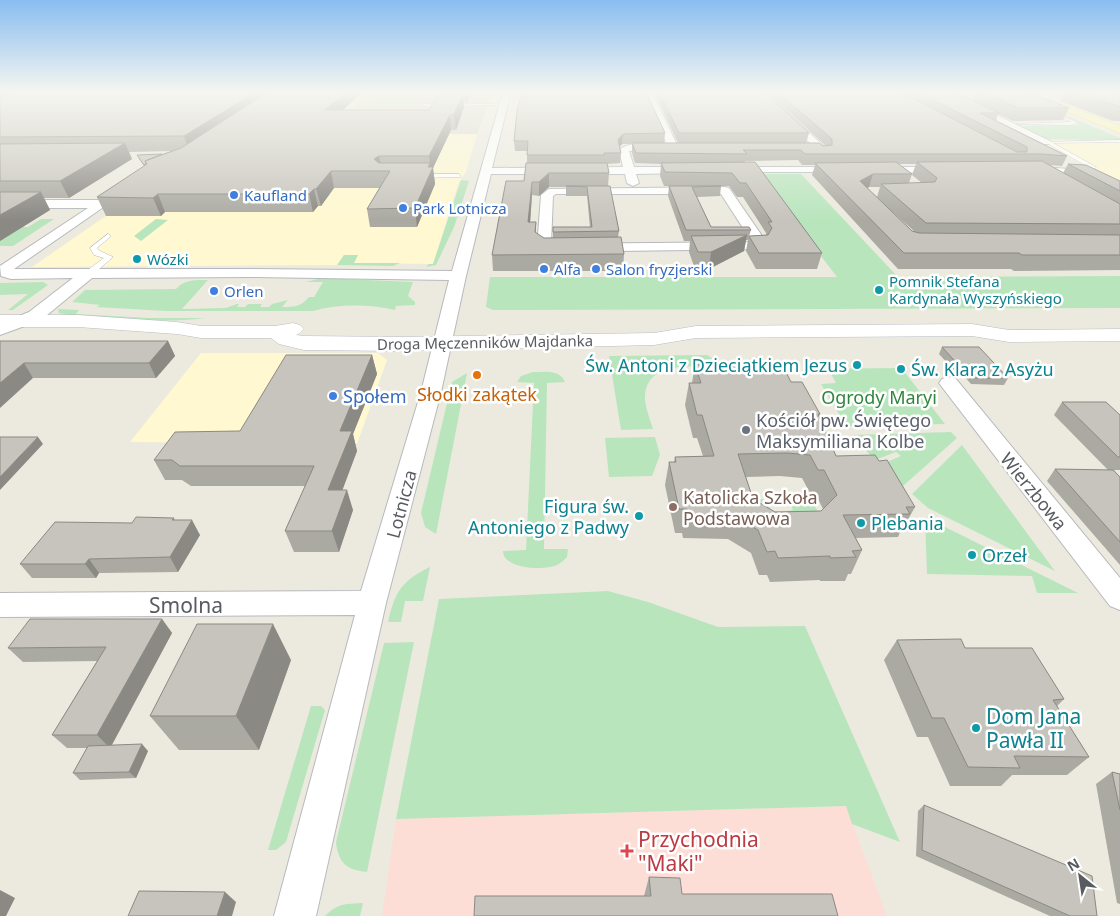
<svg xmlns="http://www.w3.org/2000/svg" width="1120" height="916" font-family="'Noto Sans',sans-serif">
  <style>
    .commercial { fill: #fff8d0 }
    .education { fill: #dcd9cd }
    .medical { fill: #fcded7 }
    .green { fill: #b9e5bd }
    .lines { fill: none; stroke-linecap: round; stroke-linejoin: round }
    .lane-casing { stroke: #b7b9be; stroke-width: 1 }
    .street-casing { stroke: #b7b9be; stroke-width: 2 }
    .secondary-casing { stroke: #b9bcc4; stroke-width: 1 }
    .primary-casing { stroke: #f6d64d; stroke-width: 1 }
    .lane { fill: #fff; fill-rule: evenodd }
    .street { fill: #fff; fill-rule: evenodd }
    .secondary { fill: #fff; fill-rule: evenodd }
    .primary { fill: #fff8a0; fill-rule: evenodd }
    .wall { fill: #aaa9a2; fill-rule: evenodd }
    .shaded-wall { fill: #8b8984 }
    .building { fill: #c6c4bc; stroke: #8b8984; fill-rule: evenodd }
    .shop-dot { fill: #3f7fe0; stroke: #fff; stroke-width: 2 }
    .culture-dot { fill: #0f9aa8; stroke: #fff; stroke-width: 2 }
    .food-dot { fill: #e8710a; stroke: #fff; stroke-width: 2 }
    .worship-dot { fill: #6b7280; stroke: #fff; stroke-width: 2 }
    .education-dot { fill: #8d6e63; stroke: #fff; stroke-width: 2 }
    .health-dot { fill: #e0444e; stroke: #fff; stroke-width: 2 }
    .labels { text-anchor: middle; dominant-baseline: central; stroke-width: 5; stroke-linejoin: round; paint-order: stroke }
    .far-shop-label { font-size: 15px; fill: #366cbe; stroke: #fff; text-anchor: start }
    .far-culture-label { font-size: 15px; fill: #0d838f; stroke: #fff; text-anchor: start }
    .far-street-label { font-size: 15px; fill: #585b60; stroke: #fff }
    .culture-label { font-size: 18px; fill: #0d838f; stroke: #fff; text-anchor: start }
    .food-label { font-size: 18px; fill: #c56008; stroke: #fff }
    .shop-label { font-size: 18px; fill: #366cbe; stroke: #fff; text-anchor: start }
    .park-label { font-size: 18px; fill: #31863d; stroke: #fff }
    .worship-label { font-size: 18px; fill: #5b616d; stroke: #fff; text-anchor: start }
    .street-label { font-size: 18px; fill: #585b60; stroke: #fff }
    .education-label { font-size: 18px; fill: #785e54; stroke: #fff; text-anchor: start }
    .near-street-label { font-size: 21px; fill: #585b60; stroke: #fff }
    .near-culture-label { font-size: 21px; fill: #0d838f; stroke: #fff; text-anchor: start }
    .near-health-label { font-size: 21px; fill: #be3a42; stroke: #fff; text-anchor: start }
  </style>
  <rect width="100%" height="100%" fill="#eceade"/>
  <path class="commercial" d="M327,134H477L466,172L459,182L433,264L354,263L358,255H344L337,265L32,267L168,173Z
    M1034,140H1120V183Z
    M201,353H378L387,360L357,444L130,442Z"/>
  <path class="education" d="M369,92H493L477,134H327Z"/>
  <path class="medical" d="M846,806L887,916H382L396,819Z"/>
  <path class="green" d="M384,92H427L417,106H370Z
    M1063,117H1070L1120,138V140L1044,139L1016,126L1077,125L1078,123Z
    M758,174H801L898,277L1120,276V308L493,310L486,307L490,277H837Z
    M461,180L469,181L454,227L436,265L426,267L429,264H433Z
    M41,219H54L13,246H0V227H28Z
    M156,219L168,220L141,241L134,236Z
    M344,255H358L354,263H400L393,266L337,265Z
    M321,278L413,282L408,296L415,302V305L396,306L395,310C368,304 339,304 313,311H166L96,307L100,305L72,302L85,290L176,289C185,279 195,280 208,280L182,309L226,308L237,304H239L237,307H245L248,304H262L260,307H269L272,304L288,300L282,307C294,307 301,307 309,297H314L323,282H306Z
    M43,282L48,285L13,310H8L28,294L0,295V283Z
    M58,309L79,310L76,314L149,318H205C160,324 114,318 68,315L59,313Z
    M707,355L712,358L708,366C685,367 648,363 645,395C644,405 650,419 653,429L621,430L609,356Z
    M897,368L903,370L945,424L846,426L821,384L836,383L830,372L814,373L812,369Z
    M533,372C544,372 560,369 565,382L547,383L544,549H568L567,557C564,560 561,563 557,565C544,571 503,569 503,551L526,550L534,383L517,382L521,376Z
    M467,373L463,394L436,534L425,527L421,513L452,382Z
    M951,432L957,438L903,486L880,465L901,456L896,452L875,460L851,435Z
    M655,437L660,455L652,476L609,477L605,438Z
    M962,445L1055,571L928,508L912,494Z
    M810,497L819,514L803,531L749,508L756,499H772L775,505L769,506L771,511H778L782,520L790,519L787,511L793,510L790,504L784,505L781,498Z
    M925,517L1078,593H1037L1032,576L927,574Z
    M430,567L423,601H405L401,622H388C395,592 401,581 430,567Z
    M608,591L648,602L718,627L805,626L900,842L852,824L846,806L396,819L439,599Z
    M414,642L367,872C347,870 338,863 336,842L384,643Z
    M311,706H321L325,710L286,842L276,850H268Z
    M363,903L360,916H325C338,903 345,904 363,903Z"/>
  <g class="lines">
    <defs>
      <path id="lane" d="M422,104H504L506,105L423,106Z
        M1050,112L1077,122L1072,125L1009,124L1072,122L1050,114Z
        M1120,140V142L1053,143L1096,167L1095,170L1082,175L1080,172L1090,168L1045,142Z
        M459,174L461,177L419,178L416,176L419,174Z
        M108,234L110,235V237L97,248L100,251L113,257L91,276H85V272L104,258L94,255L90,248Z"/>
      <path id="street" d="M503,92H511L492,168L623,167L619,150C629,141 649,144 662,144L665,145V149L629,151L634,167H690L695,170L690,173L636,174L639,183L633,186L627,183L625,174H491L466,276L441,392L386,603L316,916H274L355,615L0,617V593L361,591L421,392L449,280L253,277L92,278L41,320L0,335V324L29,312L73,278L11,279L1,276L0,266L88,208H0V200H102L108,204L14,269H253L452,271Z
        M644,92H652L678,147L676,149H670L668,147Z
        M757,92H765L841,162L842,164L839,167L847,168L848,170L847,172H726L725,170L726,168L730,167H835Z
        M940,92H949L1052,142L1050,144H1044Z
        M1030,166L1082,170L1120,186V193L1080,176L1026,171L1025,169L1026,167Z
        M877,167H945L950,170L945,173L873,172L872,170L873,168Z
        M725,187L729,188L767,243L763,249L544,252L537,248L541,195L549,189ZM556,194H721L752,242L551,244L553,196Z
        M949,377L956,379L1120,578V610L1110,606L942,387L939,383L942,379Z"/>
      <path id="secondary" d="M0,315H78L177,322L201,326H275L293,323L300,325L304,329L300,333L296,335L304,336L400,337L654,333L696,326L972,324L1009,330L1120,329V341L1009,342L972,336L696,338L654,345L400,351L304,350L279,344L271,338H201L177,334L78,327H0Z"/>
      <path id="primary" d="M1020,92H1032L1120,126V133Z"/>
    </defs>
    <use href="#lane" class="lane-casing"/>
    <use href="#street" class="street-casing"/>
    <use href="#secondary" class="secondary-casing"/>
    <use href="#primary" class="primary-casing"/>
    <use href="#lane" class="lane"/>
    <use href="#street" class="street"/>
    <use href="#secondary" class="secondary"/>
    <use href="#primary" class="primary"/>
  </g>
  <path class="wall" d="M0,92H362L343,110H429L471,92L467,102H464V107L456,130H451L433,168L435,184L417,227H370L367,209L379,188H334L321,206H318L313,212H165L161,216H106L97,197L144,166L139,159L137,155L162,154L171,151L129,152L132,159L69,198H44L50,210L0,241Z
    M654,92H765L809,133L806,143L823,146H826L767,92H955L972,100L976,92H1029L1069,108L1063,120L1013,121L998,114L996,121L1067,156L1062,166L1050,165L1063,173L1068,164L1120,181V270L1014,271L1011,269H898L812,175L815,165H802L798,160L745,161V162L822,253L817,269H756L746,251L748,240H746L744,251L709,269H695L689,252L690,241H684L668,196L669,186H721L720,196L697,197L711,227L751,230L749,236L766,235V233L743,197H737L729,186H664L660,176L661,164L635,163L632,153V144H622L619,147L621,153L620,163L607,164L609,173L608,186L619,231L618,237L624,254L623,271H493L492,255L524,181L527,163V151H515L514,141L517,111L665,133L664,143H678ZM899,164H916L912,175L922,183H909L912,174ZM549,187H566V196H587L590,227H553V238H544L536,233V222H530L532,195L539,196ZM869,187H880L877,197L867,188ZM888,208L914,231H912Z
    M1064,92H1120V121H1113L1060,101Z
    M0,341H168L175,356L156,378H33Z
    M942,347L1008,378L1004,385L971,384L964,376H959L939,354Z
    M372,355L377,374L353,434L357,451L342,490L353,510L339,552H294L285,531L305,486H191L182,480H165L154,460L240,431Z
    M763,364L791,382L820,414L819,417L836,456L879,461L915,507L902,530H901L898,537L856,538L862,550L851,574H848L845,581H820V580L770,582L767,575H759L751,553L728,539L683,538L682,533H675L665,485L669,462H674L675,457L703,456L697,438H693L685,405L689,383H692L695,365ZM780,476L802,478L810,493H815L823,509L821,511L775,512L753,499L746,477Z
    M1062,402L1120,415V470H1114L1120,477V565L1047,481L1055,469L1108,470L1054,415Z
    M174,518L175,520L200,535L178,572L99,573L96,578H32L20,564L132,523Z
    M162,619L172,633L112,745L148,751L136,778L80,780L73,773L87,748H67L52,735L97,661L23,662L8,648Z
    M897,640L965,648L1064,699L1057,706L1089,757L1067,775H1012L1001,786H950L928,737H917L884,660Z
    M291,660L259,750H179L150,716Z
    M1112,772L1120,774V904L1117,903L1096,784Z
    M924,805L1097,916H1050L916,856L918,811Z
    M649,877L682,894L644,896Z"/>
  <path class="shaded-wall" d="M0,92H13L17,98L0,104Z
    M256,92H271L189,151L184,136Z
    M346,92H362L328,124L325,110Z
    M468,92H471L467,102L466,95Z
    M463,94L464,107L456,130L454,115Z
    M450,115L451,130L433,168L435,184L417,227L415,208L430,164L429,156Z
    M623,134L622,144L617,150L618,140Z
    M125,143L132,159L69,198L60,181Z
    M379,156L382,171L374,159Z
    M331,171L334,188L321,206L316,189Z
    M549,173V187L539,196V182Z
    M873,174L869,187L856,195L860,181Z
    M532,182V195L529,237L528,222Z
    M314,189L318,206L313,212L309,194Z
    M41,192L50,210L0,241V215Z
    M158,194L165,212L161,216L153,198Z
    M747,235L744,251L709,269L711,252Z
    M168,341L175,356L156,378L149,363Z
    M372,355L377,374L353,434L357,451L335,510L328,490L340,431Z
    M24,363L33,378L0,408V383Z
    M38,437L43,444L0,490V477Z
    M347,490L353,510L339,552L332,531Z
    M192,520L200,535L178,572L170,557Z
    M89,559L99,573L96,578L85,564Z
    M162,619L172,633L110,748L97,735Z
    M273,624L291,660L259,750L236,716Z
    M142,744L148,751L136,778L129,772Z
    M0,890L15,898L6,916H0Z
    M225,892L236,902L232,916H217Z"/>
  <path class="building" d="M16,92H256L184,136L0,137V97Z
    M268,92H346L325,110H429L438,95L463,94L454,115H450L429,156H379L374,159L379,163H430L428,167H433L415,208L367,209L390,171H331L316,189H314L309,194H158L153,198L97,197L147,164L145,161L181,148Z
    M444,92H468L466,95H463V94H442Z
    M522,92H646L665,133L623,134L618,140L621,153H604L605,155H527L528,141H514L517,111Z
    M659,92H765L809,133H679Z
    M777,92H901L1017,152H1027V147L917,92H955L999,113H980L1067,156L1042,154H805L801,150H743L747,154L636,153L632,143H819L823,146L832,145V139Z
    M981,92H1029L1069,108H1019Z
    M1077,92H1120V107Z
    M125,143L60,181H0V144Z
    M162,154L145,161L146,164L144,165L137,155Z
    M1042,161L1120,204V224L926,223L881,184L935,182L937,178L917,162Z
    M755,162L822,253H759L749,236L768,235L772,228L768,222H772L746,183H740L732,173L665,172L661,163Z
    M896,162L912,174H873L860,181L912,231L919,233L1120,235V255H1022L1019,253H904L815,163Z
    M526,163H607L609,173H549L539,182H532L528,222H536L535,232L544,238L621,237L624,254L492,255L506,181H524Z
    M1068,164L1086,165L1120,181V191Z
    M566,186H610L619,231L553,232V227H592L587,187Z
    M669,186H721L692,187L711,227H749L751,230H686Z
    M0,192H41L0,215Z
    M747,235L711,252H698L691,236Z
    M0,341H168L149,363H24L0,383Z
    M942,347H979L1008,378H975L968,369H962Z
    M286,355H372L340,431H352L328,490H347L332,531H285L314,466H180L172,460H154L175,432L240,431Z
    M759,356L763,364H782L791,382H802L820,414H818L836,456L875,455L879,461L887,460L915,507H906L910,514L843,515L862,550L852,551L856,557L830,558V556L778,558L775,551L767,552L758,530L734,516L688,515L687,509H679L669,462H676L675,457L714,456L702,415H697L689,383H701L695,365L749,364ZM787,453L810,455L818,470H824L837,495L821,511L775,512L753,499L738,454Z
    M1062,402H1106L1120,415V457H1118Z
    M0,437H38L0,477Z
    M1055,469L1113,470L1120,477V542Z
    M136,517L174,518L172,520H192L170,557L89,559L85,564H20L55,522L132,523Z
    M30,619H162L97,735H52L106,647L8,648Z
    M197,624H273L236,716H150Z
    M961,639L965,648H1032L1064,699L1053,700L1089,757L1014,756L1020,768L968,767L944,718H932L897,640Z
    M142,744L129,772L73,773L88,746Z
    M1112,772L1120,774V810Z
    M924,805L1092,876L1097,916H1070L922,850Z
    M649,877L680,878L682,894H832L838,916H474L475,896H651Z
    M139,891L225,892L217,916H128Z"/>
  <linearGradient id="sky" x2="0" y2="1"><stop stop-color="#89bdf1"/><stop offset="0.42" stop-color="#f6f6f0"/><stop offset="1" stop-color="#f6f6f0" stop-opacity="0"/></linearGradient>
  <rect width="1120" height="220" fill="url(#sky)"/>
  <g class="shop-dot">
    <circle cx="234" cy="195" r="5"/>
    <circle cx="403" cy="208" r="5"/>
    <circle cx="544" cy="269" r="5"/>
    <circle cx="596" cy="269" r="5"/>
    <circle cx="214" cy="291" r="5"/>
    <circle cx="333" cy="396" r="5"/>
  </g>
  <g class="culture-dot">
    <circle cx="137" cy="259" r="5"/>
    <circle cx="879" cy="290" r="5"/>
    <circle cx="857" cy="365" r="5"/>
    <circle cx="901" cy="369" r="5"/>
    <circle cx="639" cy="516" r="5"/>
    <circle cx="861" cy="523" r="5"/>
    <circle cx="972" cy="555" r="5"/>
    <circle cx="976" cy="728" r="5"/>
  </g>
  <circle class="food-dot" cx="477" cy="375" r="5"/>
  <circle class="worship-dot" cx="746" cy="430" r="5"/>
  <circle class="education-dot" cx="673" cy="507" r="5"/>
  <path class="health-dot" d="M624.5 843.5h5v5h5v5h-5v5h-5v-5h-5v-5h5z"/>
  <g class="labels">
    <g class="far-shop-label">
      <text x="244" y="195">Kaufland</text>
      <text x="413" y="208">Park Lotnicza</text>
      <text x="554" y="269">Alfa</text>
      <text x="606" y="269">Salon fryzjerski</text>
      <text x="224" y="291">Orlen</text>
    </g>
    <g class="far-culture-label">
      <text x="147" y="259">Wózki</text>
      <text x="889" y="281">Pomnik Stefana<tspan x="889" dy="17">Kardynała Wyszyńskiego</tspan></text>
    </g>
    <g class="far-street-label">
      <text transform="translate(485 342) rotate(-1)">Droga Męczenników Majdanka</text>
    </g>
    <g class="culture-label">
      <text x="847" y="365" text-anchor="end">Św. Antoni z Dzieciątkiem Jezus</text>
      <text x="911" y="369">Św. Klara z Asyżu</text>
      <text x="629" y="506" text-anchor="end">Figura św.<tspan x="629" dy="21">Antoniego z Padwy</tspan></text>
      <text x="871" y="523">Plebania</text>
      <text x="982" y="555">Orzeł</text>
    </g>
    <g class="food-label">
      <text x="477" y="394">Słodki zakątek</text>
    </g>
    <g class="shop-label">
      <text x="343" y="396">Społem</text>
    </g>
    <g class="park-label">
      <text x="879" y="397">Ogrody Maryi</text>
    </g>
    <g class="worship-label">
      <text x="756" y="420">Kościół pw. Świętego<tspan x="756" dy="21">Maksymiliana Kolbe</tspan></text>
    </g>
    <g class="street-label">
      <text transform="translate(1034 491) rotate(51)">Wierzbowa</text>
      <text transform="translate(401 504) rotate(-75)">Lotnicza</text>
    </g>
    <g class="education-label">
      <text x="683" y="497">Katolicka Szkoła<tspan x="683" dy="21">Podstawowa</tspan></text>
    </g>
    <g class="near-street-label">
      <text x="186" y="605">Smolna</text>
    </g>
    <g class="near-culture-label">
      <text x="986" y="716">Dom Jana<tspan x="986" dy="24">Pawła II</tspan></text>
    </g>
    <g class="near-health-label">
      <text x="638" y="839">Przychodnia<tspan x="638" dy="24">"Maki"</tspan></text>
    </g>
  </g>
  <g transform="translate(1080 876) rotate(330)" stroke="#ffffff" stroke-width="4" paint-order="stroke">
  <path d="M0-4L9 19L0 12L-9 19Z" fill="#585b60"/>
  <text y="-8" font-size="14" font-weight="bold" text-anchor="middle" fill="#585b60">N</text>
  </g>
</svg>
